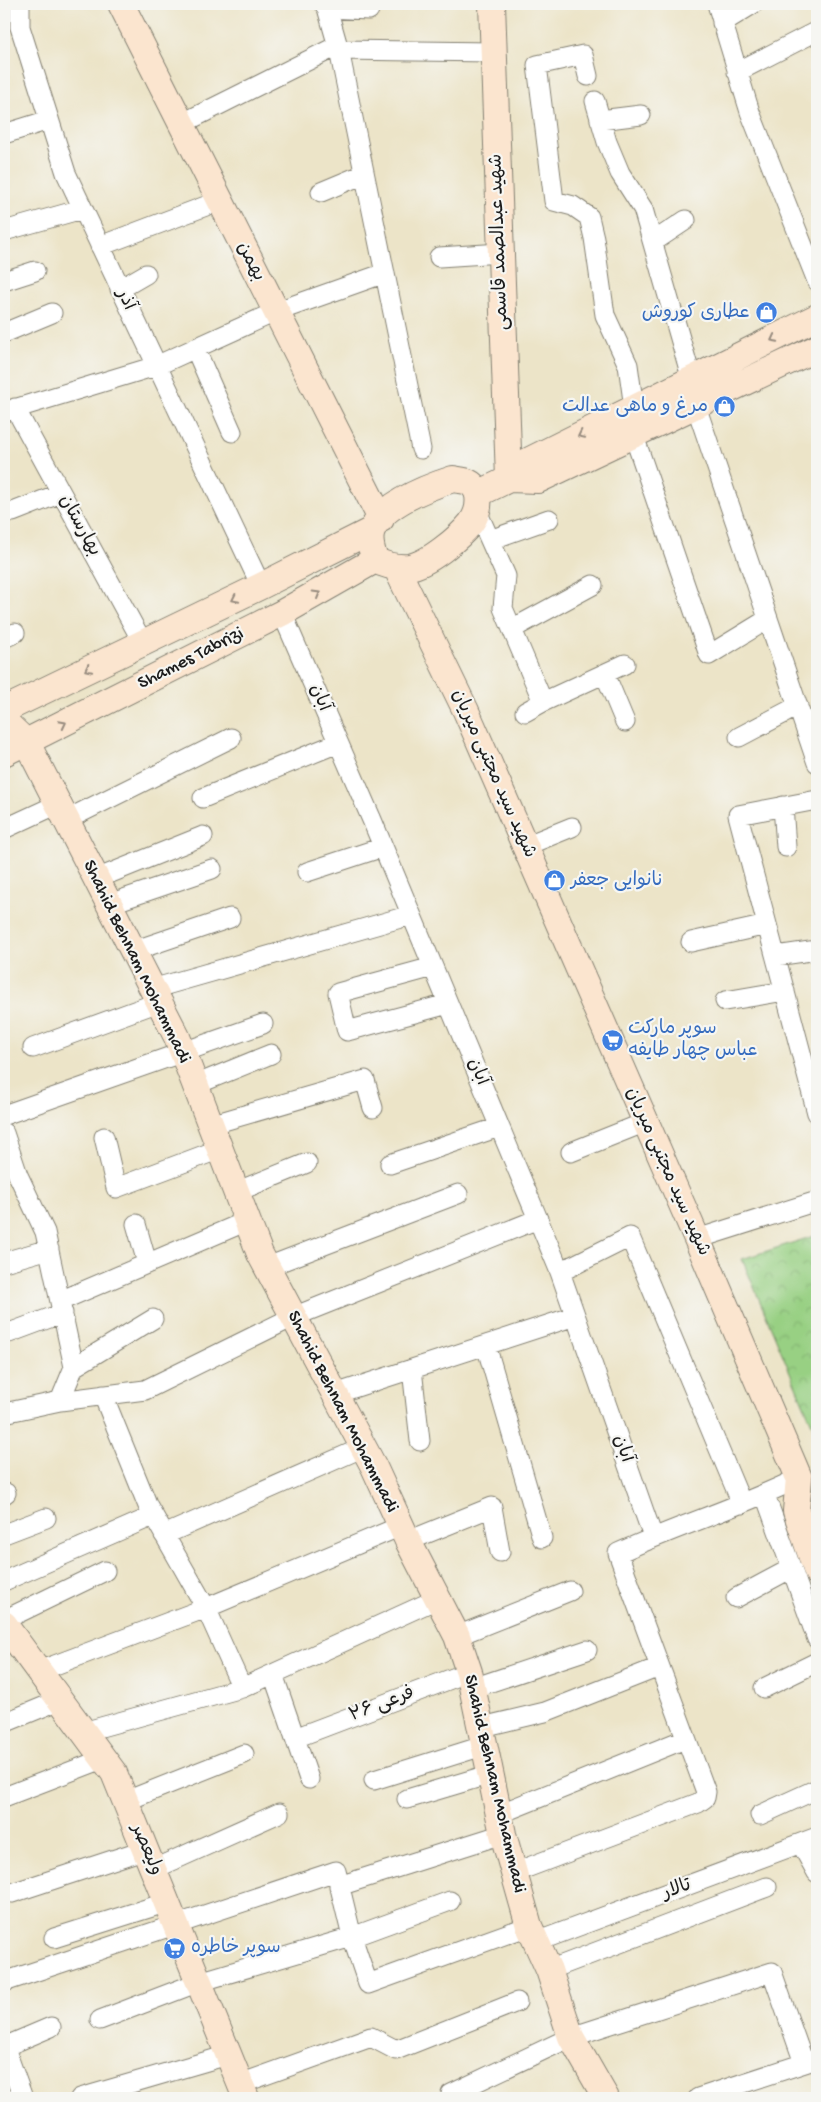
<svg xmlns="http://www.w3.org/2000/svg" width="821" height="2102" font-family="'Gochi Hand','Playpen Sans Arabic',sans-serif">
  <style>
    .park { fill: url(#park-crowns); stroke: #5a7650 }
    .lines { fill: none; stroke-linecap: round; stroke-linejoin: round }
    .street-casing { stroke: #848072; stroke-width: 21 }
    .secondary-casing { stroke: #848072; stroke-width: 28 }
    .street { stroke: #fff; stroke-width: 19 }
    .secondary { stroke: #fbe5cf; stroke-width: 26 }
    .oneway { stroke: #978b7e }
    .labels { text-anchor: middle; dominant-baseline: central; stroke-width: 4.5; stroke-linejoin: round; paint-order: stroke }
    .street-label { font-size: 19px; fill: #1c1c1c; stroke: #f6f6f2 }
    .shop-label { font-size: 19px; fill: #366cbe; stroke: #f6f6f2; text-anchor: start }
  </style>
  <defs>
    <pattern id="park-crowns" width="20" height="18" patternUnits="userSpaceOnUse" patternTransform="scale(1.25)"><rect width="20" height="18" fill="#98d083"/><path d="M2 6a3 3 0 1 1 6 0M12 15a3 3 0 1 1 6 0" fill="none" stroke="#82b271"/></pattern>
  </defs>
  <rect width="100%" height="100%" fill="#f6f6f2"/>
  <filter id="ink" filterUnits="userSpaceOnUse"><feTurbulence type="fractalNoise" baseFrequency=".02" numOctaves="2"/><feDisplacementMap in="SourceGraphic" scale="10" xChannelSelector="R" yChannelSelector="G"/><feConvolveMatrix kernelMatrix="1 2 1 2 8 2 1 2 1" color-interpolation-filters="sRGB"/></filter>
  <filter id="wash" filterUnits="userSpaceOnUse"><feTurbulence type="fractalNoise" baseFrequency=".0096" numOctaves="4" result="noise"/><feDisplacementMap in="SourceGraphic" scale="20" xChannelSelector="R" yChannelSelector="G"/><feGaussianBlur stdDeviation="1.12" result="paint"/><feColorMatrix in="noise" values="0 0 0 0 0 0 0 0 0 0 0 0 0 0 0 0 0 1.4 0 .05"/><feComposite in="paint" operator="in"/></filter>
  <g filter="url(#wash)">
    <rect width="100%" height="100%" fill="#ece4c8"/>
    <path class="park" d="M817,1235V1436L742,1259Z"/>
  </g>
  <g filter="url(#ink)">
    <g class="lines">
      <defs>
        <path id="street" d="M20,4V27L66,173L261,586
          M324,4L327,8L339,50L421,449
          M717,4L750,112L817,281
          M327,8L369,10
          M722,23L753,4
          M339,50L493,52
          M737,72L817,31
          M588,76L583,55L537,65L554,201L573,206L589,217L594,238L605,315L628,365L634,408
          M595,101L607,142L620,173L643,209L692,380
          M600,120L641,115
          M181,124L337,46
          M4,134L49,120
          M321,192L364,174
          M4,231L82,209
          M653,242L686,220
          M100,246L219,201
          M439,257L501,253
          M4,281L35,271
          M120,289L146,274
          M4,333L52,313
          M195,348L232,432
          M696,406L817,763
          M15,408L143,643
          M4,412L156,366L275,312L385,273
          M634,436L709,655L768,619
          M477,511L506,576L503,608L543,702L525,712
          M13,512L61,493
          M490,540L549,519
          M282,613L372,820L560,1272L653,1537
          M512,629L593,585
          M4,638L15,633
          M605,674L625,722
          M543,702L625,664
          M739,737L798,706
          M203,798L338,743
          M817,800L738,815L817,1113
          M783,806L786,847
          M66,820L231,738
          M4,829L58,804
          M525,846L572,827
          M307,872L383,847
          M96,879L203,836
          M109,904L212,869
          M691,942L767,925
          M133,951L230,918
          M776,956L817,950
          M433,967L338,993L347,1031L448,1004
          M152,989L411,915
          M725,1001L785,991
          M33,1048L159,1002
          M195,1085L271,1054
          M4,1115L263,1024
          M210,1125L365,1080L373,1108
          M4,1133L18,1175L45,1232L74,1367L60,1401
          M104,1137L116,1188L220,1149
          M571,1152L646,1122
          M390,1164L499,1127
          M236,1192L307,1163
          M136,1224L147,1263
          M697,1239L817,1201
          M4,1262L49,1249
          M267,1267L458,1194
          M560,1272L630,1237L742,1504
          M60,1301L247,1221
          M9,1333L63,1313
          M486,1345L542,1538
          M74,1367L153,1319
          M412,1369L420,1441
          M335,1394L575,1316
          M103,1395L148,1506L206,1608L242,1688
          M4,1413L60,1401L145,1390L293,1317L538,1219
          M4,1494L6,1493
          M765,1495L817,1639
          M4,1534L46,1518
          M164,1535L364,1447
          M408,1541L492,1507L500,1552
          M4,1581L153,1516
          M736,1598L792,1568
          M4,1620L105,1571
          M457,1636L570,1591
          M39,1671L206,1608L401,1526
          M273,1674L309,1779
          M473,1688L587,1650
          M764,1688L817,1662
          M4,1723L60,1700
          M482,1727L545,1712L659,1667
          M83,1732L242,1688L437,1599
          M295,1738L469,1672
          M374,1780L486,1745
          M4,1797L103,1759
          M407,1799L491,1774
          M126,1801L244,1754
          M499,1814L685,1739
          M760,1815L817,1789
          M801,1844L817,1873
          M154,1869L279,1813
          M513,1873L698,1803L705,1798L706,1792L618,1553C677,1526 740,1507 799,1478
          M339,1886L503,1834
          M12,1893L146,1849
          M54,1938L168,1902
          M536,1942L817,1837
          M549,1970L767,1887
          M4,1982L336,1871L352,1937L368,1984L529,1926
          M100,2020L199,1982L352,1937L450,1901
          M4,2045L23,2098
          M4,2047L51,2027
          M240,2084L371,2037L396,2050L517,2002
          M80,2098L228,2055
          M452,2098L451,2094L571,2037L772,1972L804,2063
          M698,2098L817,2059"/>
        <path id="secondary" d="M121,4L381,519
          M492,4L509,479
          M453,479C458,480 464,480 468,482C483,489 480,511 471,523C459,538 428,564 409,567C397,568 386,566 375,560C372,551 368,540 372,530C383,504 428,487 453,479Z
          M509,479L538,480L817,348
          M478,494L509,479L528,461L817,317
          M396,567L466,711L697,1239L794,1466L799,1478L796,1511L817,1572
          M4,710L261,586L372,530
          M4,721L27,743L177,1037L260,1254L374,1467L408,1541L457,1636L469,1672L503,1834L529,1926L549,1970L571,2037L606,2098
          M4,753L282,613L375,560
          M4,1624L114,1773L246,2098"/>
      </defs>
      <use href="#street" class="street-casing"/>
      <use href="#secondary" class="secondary-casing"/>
      <use href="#street" class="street"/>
      <use href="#secondary" class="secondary"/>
    </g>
    <defs><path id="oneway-chevron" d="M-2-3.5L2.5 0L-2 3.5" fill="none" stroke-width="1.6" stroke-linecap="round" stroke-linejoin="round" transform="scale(1.25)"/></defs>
    <g class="oneway">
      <use href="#oneway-chevron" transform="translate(774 339) rotate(153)"/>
      <use href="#oneway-chevron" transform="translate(581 435) rotate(154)"/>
      <use href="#oneway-chevron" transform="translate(317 594) rotate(-30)"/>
      <use href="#oneway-chevron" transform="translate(235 599) rotate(154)"/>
      <use href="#oneway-chevron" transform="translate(88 669) rotate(154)"/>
      <use href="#oneway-chevron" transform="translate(63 724) rotate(-27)"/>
    </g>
  </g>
  <defs>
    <symbol id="shop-disc" viewBox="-11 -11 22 22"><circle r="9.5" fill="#3f7fe0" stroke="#f6f6f2"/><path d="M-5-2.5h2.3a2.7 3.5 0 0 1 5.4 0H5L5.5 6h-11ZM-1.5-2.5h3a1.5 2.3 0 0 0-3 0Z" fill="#fff"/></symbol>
    <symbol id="supermarket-disc" viewBox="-11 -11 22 22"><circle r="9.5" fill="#3f7fe0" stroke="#f6f6f2"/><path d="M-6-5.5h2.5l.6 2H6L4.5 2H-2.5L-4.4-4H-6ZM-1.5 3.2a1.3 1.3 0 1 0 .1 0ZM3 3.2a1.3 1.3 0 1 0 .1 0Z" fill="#fff"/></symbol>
  </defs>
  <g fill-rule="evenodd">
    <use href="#shop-disc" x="754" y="300" width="25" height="25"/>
    <use href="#shop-disc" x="712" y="394" width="25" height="25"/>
    <use href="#shop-disc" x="542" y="868" width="25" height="25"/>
    <use href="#supermarket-disc" x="600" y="1028" width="25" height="25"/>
    <use href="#supermarket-disc" x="162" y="1936" width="25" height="25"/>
  </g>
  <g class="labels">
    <g class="street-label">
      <text transform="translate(500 242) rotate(-92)">شهید عبدالصمد قاسمی</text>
      <text transform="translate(250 262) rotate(63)">بهمن</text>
      <text transform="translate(125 300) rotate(65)">آذر</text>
      <text transform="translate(79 526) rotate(61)">بهارستان</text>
      <text transform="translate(191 659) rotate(-27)">Shames Tabrizi</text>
      <text transform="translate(319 698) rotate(67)">آبان</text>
      <text transform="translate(493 774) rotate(66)">شهید سید مجتبی میریان</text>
      <text transform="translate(136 962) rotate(64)">Shahid Behnam Mohammadi</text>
      <text transform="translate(477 1072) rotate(67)">آبان</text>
      <text transform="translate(667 1172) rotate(66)">شهید سید مجتبی میریان</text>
      <text transform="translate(342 1412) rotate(63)">Shahid Behnam Mohammadi</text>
      <text transform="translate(622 1449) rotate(71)">آبان</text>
      <text transform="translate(382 1705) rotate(-21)">فرعی ۲۶</text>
      <text transform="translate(494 1784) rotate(77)">Shahid Behnam Mohammadi</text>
      <text transform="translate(146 1850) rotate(67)">ولیعصر</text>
      <text transform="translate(677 1890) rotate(-20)">تالار</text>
    </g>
    <g class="shop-label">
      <text x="750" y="313" text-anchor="end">عطاری کوروش</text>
      <text x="708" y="407" text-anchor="end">مرغ و ماهی عدالت</text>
      <text x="571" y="881">نانوایی جعفر</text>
      <text x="628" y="1029">سوپر مارکت<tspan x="628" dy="22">عباس چهار طایفه</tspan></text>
      <text x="191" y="1948">سوپر خاطره</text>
    </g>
  </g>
  <rect width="821" height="2102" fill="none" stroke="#f6f6f2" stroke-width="20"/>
</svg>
